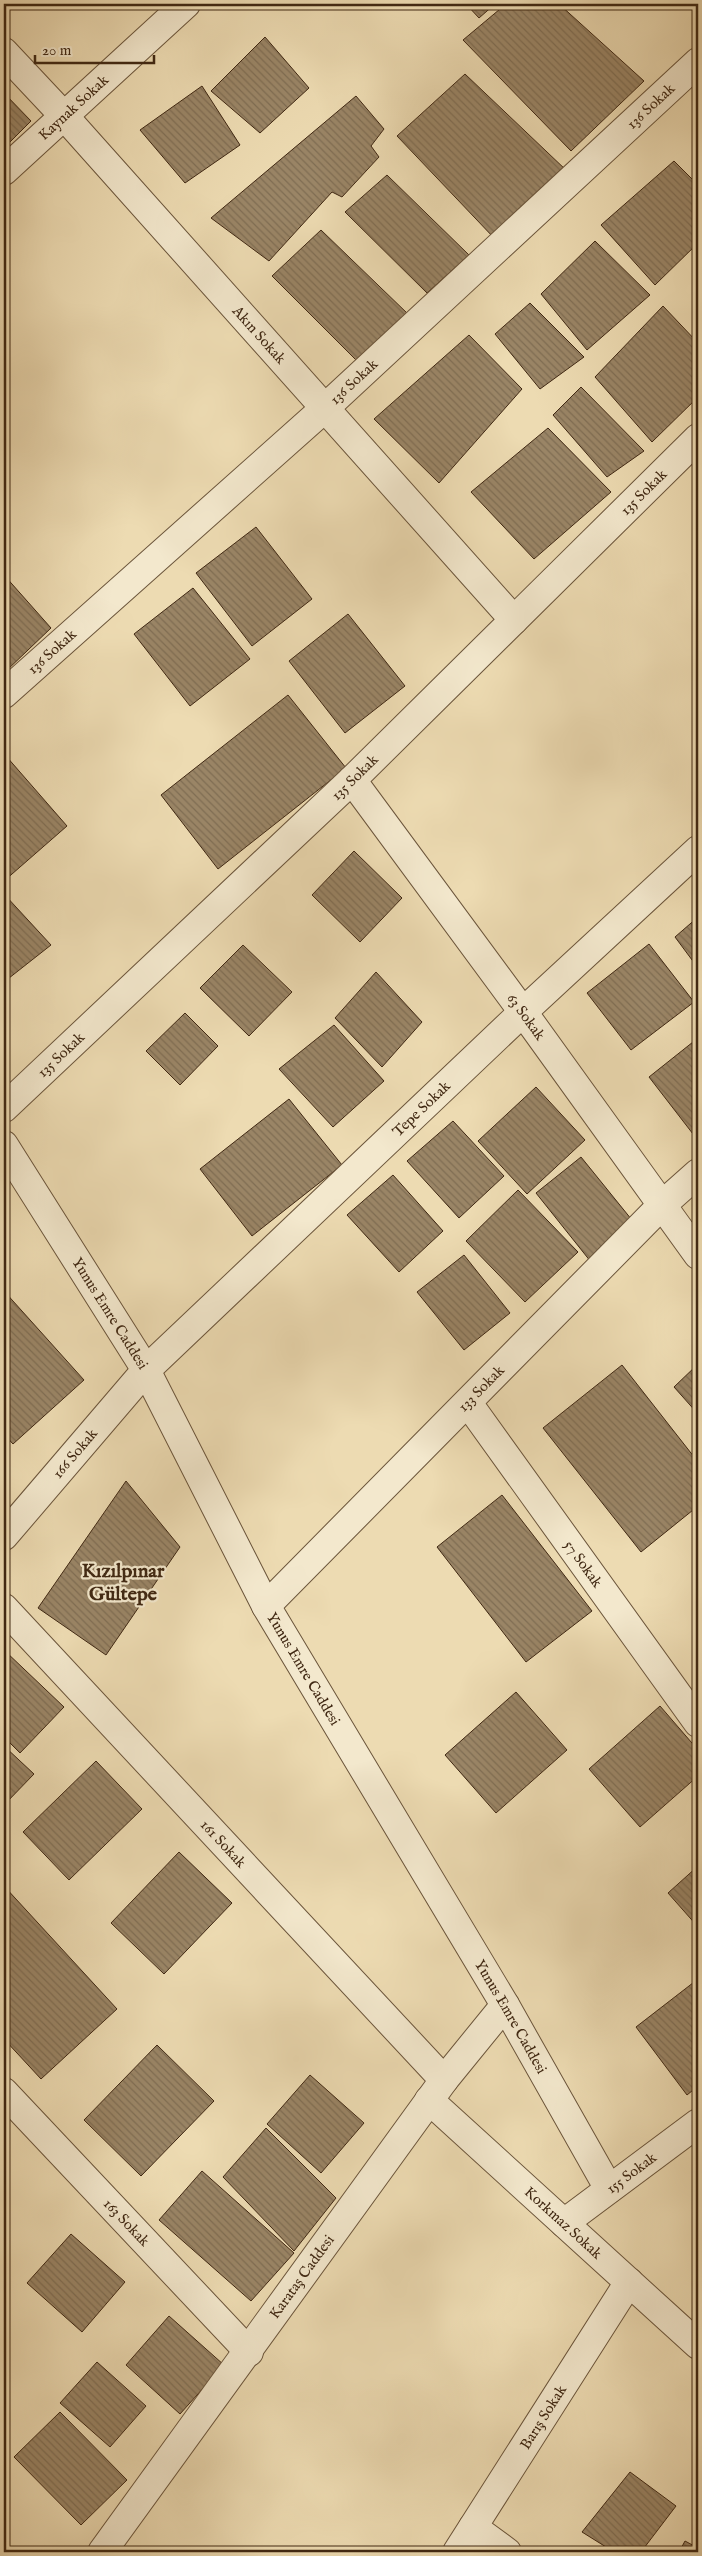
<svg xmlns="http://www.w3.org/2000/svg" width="702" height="2556" font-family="'IM FELL English',serif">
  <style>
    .building { fill: url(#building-back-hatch); stroke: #402813 }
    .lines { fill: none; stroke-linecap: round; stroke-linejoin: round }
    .minor-casing { stroke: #6b553b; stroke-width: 30 }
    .minor { stroke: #f3e8cd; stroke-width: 28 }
    .labels { text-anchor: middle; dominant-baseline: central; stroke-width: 4.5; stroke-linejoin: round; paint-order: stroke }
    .street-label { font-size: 15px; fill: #402813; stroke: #f3e8cd }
    .district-label { font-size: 20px; font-weight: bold; fill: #402813; stroke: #f3e8cd }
  </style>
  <defs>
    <pattern id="building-back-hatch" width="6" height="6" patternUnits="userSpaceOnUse" patternTransform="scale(1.25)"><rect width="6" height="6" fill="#9a8566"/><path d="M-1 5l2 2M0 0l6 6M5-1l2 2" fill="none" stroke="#7f6d53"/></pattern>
  </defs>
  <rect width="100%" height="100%" fill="#eddbb2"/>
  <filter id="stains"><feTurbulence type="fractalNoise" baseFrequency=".004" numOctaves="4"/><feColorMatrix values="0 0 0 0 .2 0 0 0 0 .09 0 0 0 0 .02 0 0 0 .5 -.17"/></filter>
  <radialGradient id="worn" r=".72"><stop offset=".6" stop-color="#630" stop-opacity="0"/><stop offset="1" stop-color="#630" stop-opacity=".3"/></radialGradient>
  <path class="building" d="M466,4H495L479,18Z
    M506,4H559L644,81L571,151L463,40Z
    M265,37L309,88L260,133L211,91Z
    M465,74L567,171L495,239L397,136Z
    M202,86L240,145L185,183L140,130Z
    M4,93L31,121L4,148Z
    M356,96L384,129L371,146L379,157L342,197L332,192L269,261L211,218Z
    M674,161L698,185V243L655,285L601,225Z
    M387,175L469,255L427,293L345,212Z
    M321,230L408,314L356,360L272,276Z
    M595,241L650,295L587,350L541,294Z
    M530,303L584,357L540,389L495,334Z
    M663,306L698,343V397L652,442L595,377Z
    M469,335L522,389L439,483L374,419Z
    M581,387L644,451L607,477L553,415Z
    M548,428L611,492L534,559L471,492Z
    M256,527L312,599L252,646L196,573Z
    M4,575L51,628L4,673Z
    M193,588L250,659L190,706L134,634Z
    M348,614L405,686L345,733L289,661Z
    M288,695L346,768L218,869L161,795Z
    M6,756L67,826L4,881V758Z
    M354,851L402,898L360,942L312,895Z
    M4,894L51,945L4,982Z
    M698,917V968L675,937Z
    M649,944L694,1002L631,1050L587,993Z
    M243,945L292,992L249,1036L200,988Z
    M376,972L422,1022L382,1067L335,1018Z
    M185,1013L218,1046L180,1085L146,1051Z
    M334,1025L384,1081L333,1127L279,1069Z
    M698,1038V1130L693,1134L649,1077Z
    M536,1087L585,1140L527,1194L478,1141Z
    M289,1099L342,1165L252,1236L200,1169Z
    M453,1121L504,1176L459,1218L407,1161Z
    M581,1157L636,1225L591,1262L536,1193Z
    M393,1175L443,1231L399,1272L347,1215Z
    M518,1190L578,1252L525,1302L466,1241Z
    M464,1255L510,1313L464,1350L417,1292Z
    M4,1291L84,1380L13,1444L4,1434Z
    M698,1364V1414L674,1387Z
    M622,1365L698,1462V1506L641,1552L543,1428Z
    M126,1481L180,1547L106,1655L38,1608Z
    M502,1495L592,1611L526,1662L437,1547Z
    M4,1650L64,1707L20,1753L4,1737Z
    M516,1692L567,1750L496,1813L445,1755Z
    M660,1706L698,1750V1776L640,1827L589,1769Z
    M4,1746L34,1774L4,1805Z
    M96,1761L142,1809L69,1880L23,1832Z
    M179,1852L232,1903L164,1974L111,1923Z
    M698,1866V1927L668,1893Z
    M4,1886L117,2009L41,2079L4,2039Z
    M698,1979V2086L687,2095L636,2027Z
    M157,2045L214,2101L141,2176L84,2120Z
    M310,2075L364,2123L321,2173L267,2124Z
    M266,2128L336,2198L294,2251L223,2177Z
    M202,2171L294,2253L251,2301L159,2220Z
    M71,2234L125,2282L82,2332L27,2283Z
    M169,2316L224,2365L180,2414L126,2365Z
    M97,2362L146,2406L110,2447L60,2403Z
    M60,2412L127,2480L81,2525L14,2457Z
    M630,2472L676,2506L641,2552H614L582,2532Z
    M685,2541L698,2548V2552H679Z"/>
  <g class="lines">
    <defs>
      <g id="minor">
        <path id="s1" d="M4,52L65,117L514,620"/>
        <path id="s2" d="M4,171L186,4"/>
        <path id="s3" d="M4,694L325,408L698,62"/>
        <path id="s4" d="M352,780L523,1012L698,1255"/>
        <path id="s5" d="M4,1108L352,780L698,438"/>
        <path id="s6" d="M4,1145L146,1370L266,1606L505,2005L609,2189"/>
        <path id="s7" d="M468,1403L698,1723"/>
        <path id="s8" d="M4,1536L146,1370L523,1012L698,850"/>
        <path id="s9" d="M266,1606L662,1205L698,1173"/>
        <path id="s10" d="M4,1608L444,2080"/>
        <path id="s11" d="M4,2092L249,2352"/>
        <path id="s12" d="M429,2100L698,2345"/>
        <path id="s13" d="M564,2223L698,2123"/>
        <path d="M473,2527L507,2552"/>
        <path id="s14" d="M102,2552L444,2080L505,2005"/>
        <path id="s15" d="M457,2552L629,2282"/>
      </g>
    </defs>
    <use href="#minor" class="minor-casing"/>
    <use href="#minor" class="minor"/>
  </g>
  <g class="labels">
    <g class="street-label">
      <text stroke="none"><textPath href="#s3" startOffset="874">136 Sokak</textPath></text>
      <text stroke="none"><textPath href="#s2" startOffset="94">Kaynak Sokak</textPath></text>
      <text stroke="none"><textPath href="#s1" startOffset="381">Akın Sokak</textPath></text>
      <text stroke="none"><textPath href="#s3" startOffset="469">136 Sokak</textPath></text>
      <text stroke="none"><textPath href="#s5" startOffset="888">135 Sokak</textPath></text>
      <text stroke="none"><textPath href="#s3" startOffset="64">136 Sokak</textPath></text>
      <text stroke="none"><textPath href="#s5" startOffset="482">135 Sokak</textPath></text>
      <text stroke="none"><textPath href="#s4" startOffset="294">63 Sokak</textPath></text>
      <text stroke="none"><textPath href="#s5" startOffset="78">135 Sokak</textPath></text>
      <text stroke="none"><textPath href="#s8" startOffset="598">Tepe Sokak</textPath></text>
      <text stroke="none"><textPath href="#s6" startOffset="199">Yunus Emre Caddesi</textPath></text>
      <text stroke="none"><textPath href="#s9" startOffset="306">133 Sokak</textPath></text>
      <text stroke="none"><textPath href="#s8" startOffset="109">166 Sokak</textPath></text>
      <text stroke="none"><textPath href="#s7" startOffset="198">57 Sokak</textPath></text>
      <text stroke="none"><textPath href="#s6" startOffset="604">Yunus Emre Caddesi</textPath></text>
      <text stroke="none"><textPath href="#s10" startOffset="322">161 Sokak</textPath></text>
      <text stroke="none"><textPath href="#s6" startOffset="1009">Yunus Emre Caddesi</textPath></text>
      <text stroke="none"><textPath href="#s13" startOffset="84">155 Sokak</textPath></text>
      <text stroke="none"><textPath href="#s11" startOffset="179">163 Sokak</textPath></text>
      <text stroke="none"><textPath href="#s12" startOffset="182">Korkmaz Sokak</textPath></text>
      <text stroke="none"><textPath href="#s14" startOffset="340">Karataş Caddesi</textPath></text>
      <text stroke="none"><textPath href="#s15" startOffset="160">Barış Sokak</textPath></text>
    </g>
    <g class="district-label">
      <text x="123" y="1571">Kızılpınar<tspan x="123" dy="23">Gültepe</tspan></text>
    </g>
  </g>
  <rect width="702" height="2556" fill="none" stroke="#eddbb2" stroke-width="20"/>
  <rect x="5" y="5" width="692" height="2546" fill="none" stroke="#402813" stroke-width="2.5"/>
  <rect x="10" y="10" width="682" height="2536" fill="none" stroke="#402813"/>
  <path d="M35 55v8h119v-8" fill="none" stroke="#402813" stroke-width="2.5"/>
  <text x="42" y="55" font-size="15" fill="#402813" stroke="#f3e8cd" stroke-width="4" paint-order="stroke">20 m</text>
  <rect width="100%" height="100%" filter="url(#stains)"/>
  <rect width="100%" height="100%" fill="url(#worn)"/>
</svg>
